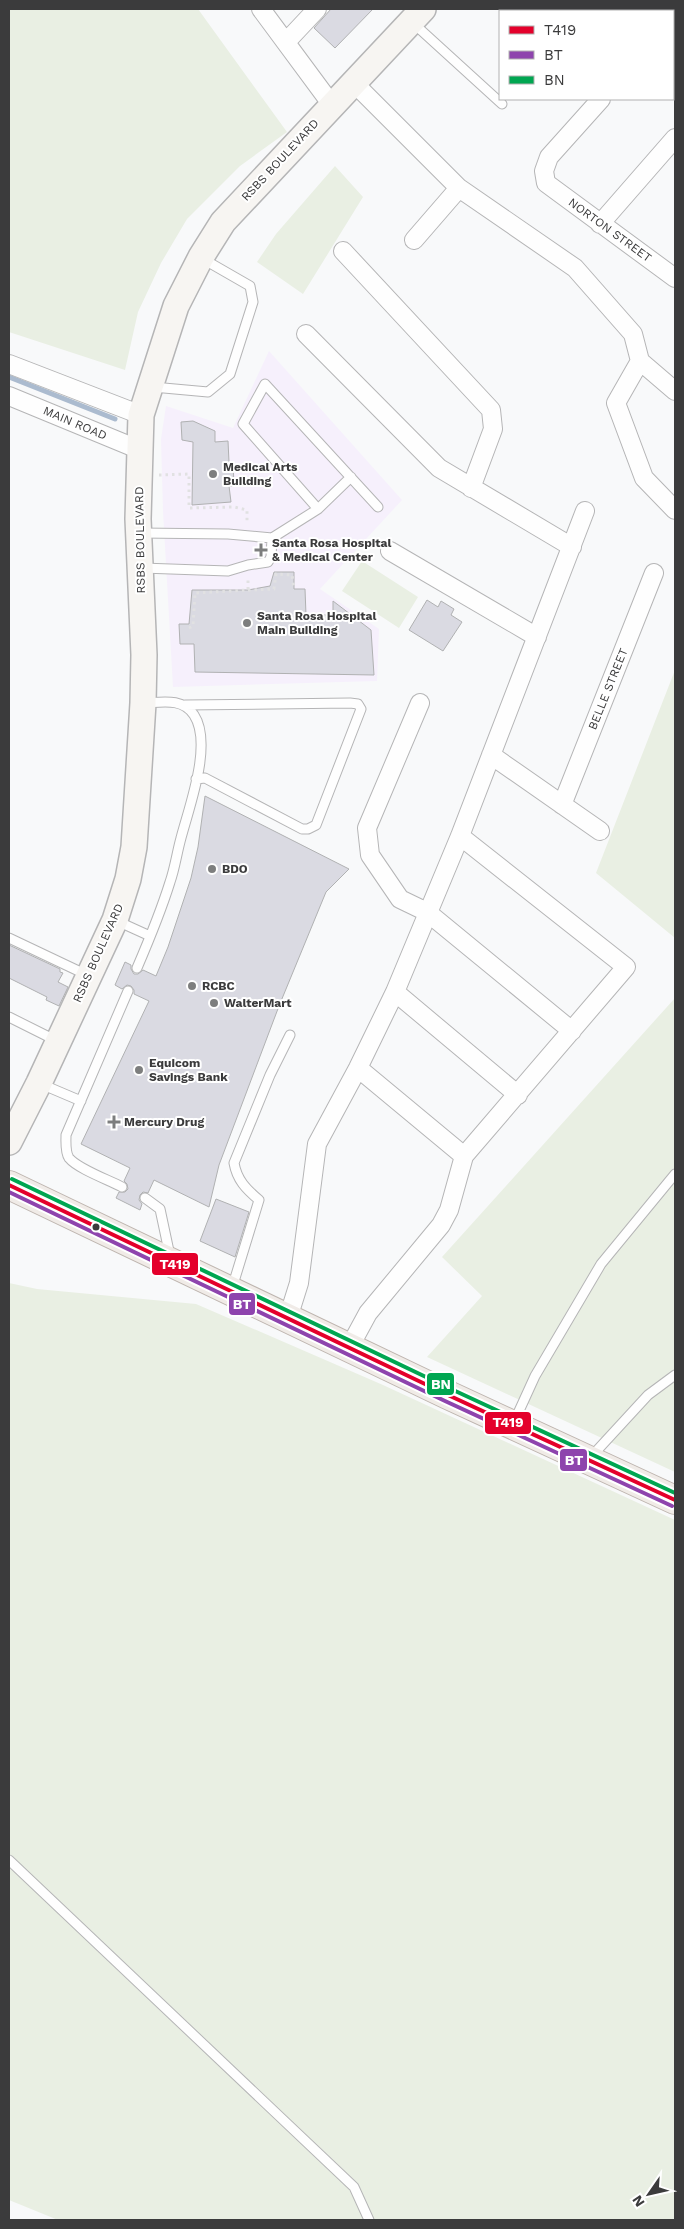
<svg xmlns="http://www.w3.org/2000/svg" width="684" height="2229" font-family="'Work Sans',sans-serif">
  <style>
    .medical { fill: #f6f0fc }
    .green { fill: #e9efe3 }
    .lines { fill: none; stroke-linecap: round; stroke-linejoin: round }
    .stream { stroke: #abbbcf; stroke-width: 5 }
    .building { fill: #dadae2; stroke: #b0b1b2 }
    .lane-casing { stroke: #b5b5b6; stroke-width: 11 }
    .street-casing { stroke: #b5b5b6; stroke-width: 20 }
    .secondary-casing { stroke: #b5b5b6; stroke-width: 28 }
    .primary-casing { stroke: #beb5af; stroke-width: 30 }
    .path { stroke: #e1e1e2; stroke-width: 3; stroke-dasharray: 2.5 4; stroke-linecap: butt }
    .lane { stroke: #fefefe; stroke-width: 9 }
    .street { stroke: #fefefe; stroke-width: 18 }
    .secondary { stroke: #f7f5f2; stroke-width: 25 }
    .primary { stroke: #f0ebe7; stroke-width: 28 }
    .bus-1-casing { stroke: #fff; stroke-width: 8 }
    .bus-2-casing { stroke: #fff; stroke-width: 8 }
    .bus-3-casing { stroke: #fff; stroke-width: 8 }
    .bus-1 { stroke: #e4002b; stroke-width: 4 }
    .bus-2 { stroke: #8e44ad; stroke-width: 4 }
    .bus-3 { stroke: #00a651; stroke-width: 4 }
    .poi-dot { fill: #7d7e7e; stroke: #fff; stroke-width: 2 }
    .bus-dot { fill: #3b3b3c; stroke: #fff; stroke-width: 2 }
    .labels { text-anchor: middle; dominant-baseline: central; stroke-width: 4; stroke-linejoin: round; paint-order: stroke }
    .street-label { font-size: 12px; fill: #3b3b3c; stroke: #fff }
    .poi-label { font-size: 12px; font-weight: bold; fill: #3b3b3c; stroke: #fff; text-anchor: start }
    .line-badge { stroke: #fff; stroke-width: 2 }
    .badge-label { font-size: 14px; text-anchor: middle; font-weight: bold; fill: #fff }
  </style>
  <rect width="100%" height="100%" fill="#f8f9fa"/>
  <path class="medical" d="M269,351L402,500L320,589L379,629L377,681L173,687L163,511L161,439L166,406L233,428Z"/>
  <path class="green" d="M9,9H198L287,132L240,166L187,219L161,263L138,312L125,370L9,332Z
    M335,166L363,197L303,294L257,262L276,234Z
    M362,561L418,597L399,628L342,591Z
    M675,670V938L596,873Z
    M675,998V1472L427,1357L482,1296L442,1257Z
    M9,1283L37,1289L196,1304L383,1385L675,1520V2220H58L9,2200Z"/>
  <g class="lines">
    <path class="stream" d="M9,377L115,419"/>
  </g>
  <path class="building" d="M331,9H373L335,48L314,28Z
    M193,421L215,431V442L228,441L229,462H233L234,486H229L231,502L192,505L193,442L182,440L181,422Z
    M274,572H294V589H305L306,615H333V601L371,630L374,675L195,672L194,644H180L179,624H189L192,590H248L270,586Z
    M427,600L438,607L441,601L454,609L451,615L462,622L443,651L409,630Z
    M205,796L349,869L326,892L279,1006L219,1165L209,1207L154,1180L148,1193L143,1192L140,1195L139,1200L142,1204L140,1210L116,1198L119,1192H125L128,1189L127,1184L124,1181L130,1168L81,1144L149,1001L134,994V990L131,986L127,985L122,989L115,985L125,962L131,965V969L134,974H138L143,970L156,976L168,947L191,878L198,847Z
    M9,945L60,969V972L63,973L58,982L68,987L59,1006L46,1000L47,997L9,978Z
    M216,1199L249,1212L235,1257L200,1241Z"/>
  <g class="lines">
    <defs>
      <path id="lane" d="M412,22L502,104
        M153,387L208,392L230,374L253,302L250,286L203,259
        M318,509L243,424L265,384L378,507
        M140,533L228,534L272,538L318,509L351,477
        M142,568L228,571L248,565L268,562L271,557L272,538
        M185,705L350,703L358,704L361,709L316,825L308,829H302L205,778L196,779
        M117,921L150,936
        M9,938L87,975
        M137,968C149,940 161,911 170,882C175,868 177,852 181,838C189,807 213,744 194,715C183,698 163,702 146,703
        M9,1017L57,1041
        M41,1084L81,1101
        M122,1187C109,1180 78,1169 69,1158C65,1152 66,1142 66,1135L128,991
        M145,1198L160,1209L170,1256
        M232,1288L259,1200C246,1189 237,1180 234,1163L270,1075L290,1035
        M514,1422L535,1376L601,1264L675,1174
        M590,1458L648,1395L675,1375
        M9,1860L354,2187L369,2220"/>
      <path id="street" d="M261,9L332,105
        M569,11L572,9
        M673,17L675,15
        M286,42L317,9
        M353,82L459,188L575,268L633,334L640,361L616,403L644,478L675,510
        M601,99L549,157L544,171L546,183L675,278
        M600,224L675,138
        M414,240L459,188
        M343,251L491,410L493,429L471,488
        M306,334L439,468L572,547
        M640,361L675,391
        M9,364L141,415
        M9,396L140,450
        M390,551L537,637
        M420,703L367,828L370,855L400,899L427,912L572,1031
        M491,755L600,831
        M562,805L654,573
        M395,992L518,1095
        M358,1068L464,1156
        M288,1318L299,1283L317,1144L358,1068L395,992L460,836L585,511
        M349,1348L368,1313L441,1225L449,1210L464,1156L626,967L460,836"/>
      <path id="secondary" d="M9,1142L39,1083L115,920L128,879L134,847L143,703L144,655L138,519L141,415L176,306L201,257L223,222L423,9"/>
      <path id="primary" d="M9,1185L448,1395L675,1500"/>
    </defs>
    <use href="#lane" class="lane-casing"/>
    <use href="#street" class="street-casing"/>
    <use href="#secondary" class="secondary-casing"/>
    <use href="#primary" class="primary-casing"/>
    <path class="path" d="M159,475L189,474V508L234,507L247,510V524
      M248,590L274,589L276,574L292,575L294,589
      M189,628L193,626L195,593L248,590V578"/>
    <use href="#lane" class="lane"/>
    <use href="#street" class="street"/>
    <use href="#secondary" class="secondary"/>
    <use href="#primary" class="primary"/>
    <defs>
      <path id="bus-1" d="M9,1185L448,1395L675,1500"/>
      <path id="bus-2" d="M9,1192L445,1401L672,1506"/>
      <path id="bus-3" d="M12,1179L451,1389L675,1493"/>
    </defs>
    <use href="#bus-1" class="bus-1-casing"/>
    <use href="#bus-2" class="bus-2-casing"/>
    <use href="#bus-3" class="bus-3-casing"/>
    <use href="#bus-1" class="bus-1"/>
    <use href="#bus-2" class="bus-2"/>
    <use href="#bus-3" class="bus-3"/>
  </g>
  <g class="poi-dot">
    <circle cx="213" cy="474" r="5"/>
    <path d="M258.5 542.5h5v5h5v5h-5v5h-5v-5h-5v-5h5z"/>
    <circle cx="247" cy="623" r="5"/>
    <circle cx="212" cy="869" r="5"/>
    <circle cx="192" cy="986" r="5"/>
    <circle cx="214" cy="1003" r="5"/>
    <circle cx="139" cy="1070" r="5"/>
    <path d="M111.5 1114.5h5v5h5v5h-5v5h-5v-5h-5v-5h5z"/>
  </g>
  <circle class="bus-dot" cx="96" cy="1227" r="4.5"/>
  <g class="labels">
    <g class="street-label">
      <text transform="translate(280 160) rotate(-47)">RSBS BOULEVARD</text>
      <text transform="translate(610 230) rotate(36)">NORTON STREET</text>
      <text transform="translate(75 423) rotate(23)">MAIN ROAD</text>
      <text transform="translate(140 540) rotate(-91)">RSBS BOULEVARD</text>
      <text transform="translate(608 689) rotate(-68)">BELLE STREET</text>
      <text transform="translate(98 953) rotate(-66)">RSBS BOULEVARD</text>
    </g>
    <g class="poi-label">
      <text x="223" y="467">Medical Arts<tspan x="223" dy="14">Building</tspan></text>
      <text x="272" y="543">Santa Rosa Hospital<tspan x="272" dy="14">&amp; Medical Center</tspan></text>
      <text x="257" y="616">Santa Rosa Hospital<tspan x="257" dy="14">Main Building</tspan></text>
      <text x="222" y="869">BDO</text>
      <text x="202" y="986">RCBC</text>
      <text x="224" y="1003">WalterMart</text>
      <text x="149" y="1063">Equicom<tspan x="149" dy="14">Savings Bank</tspan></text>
      <text x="124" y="1122">Mercury Drug</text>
    </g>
  </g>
  <g class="line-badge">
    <rect x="151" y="1252" width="48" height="24" rx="5" fill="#e4002b"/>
    <rect x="228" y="1292" width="28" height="24" rx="5" fill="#8e44ad"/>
    <rect x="426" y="1372" width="29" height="24" rx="5" fill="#00a651"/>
    <rect x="484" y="1411" width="48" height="24" rx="5" fill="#e4002b"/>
    <rect x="559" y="1448" width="29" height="24" rx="5" fill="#8e44ad"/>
  </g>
  <g class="badge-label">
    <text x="175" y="1269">T419</text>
    <text x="242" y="1309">BT</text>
    <text x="441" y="1389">BN</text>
    <text x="508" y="1427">T419</text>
    <text x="574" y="1465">BT</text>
  </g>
  <rect width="684" height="2229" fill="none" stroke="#3b3b3c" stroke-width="20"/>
  <rect x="499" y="10" width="175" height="90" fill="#ffffff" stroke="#b1b1b1"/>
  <rect x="509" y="26" width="25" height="8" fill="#e4002b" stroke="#b1b1b1"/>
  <text x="544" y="35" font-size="15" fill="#3b3b3c">T419</text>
  <rect x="509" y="51" width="25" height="8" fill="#8e44ad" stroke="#b1b1b1"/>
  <text x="544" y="60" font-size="15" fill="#3b3b3c">BT</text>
  <rect x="509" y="76" width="25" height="8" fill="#00a651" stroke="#b1b1b1"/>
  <text x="544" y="85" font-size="15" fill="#3b3b3c">BN</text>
  <g transform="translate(649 2194) rotate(236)" stroke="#ffffff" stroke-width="4" paint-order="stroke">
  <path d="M0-4L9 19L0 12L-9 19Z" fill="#3b3b3c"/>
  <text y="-8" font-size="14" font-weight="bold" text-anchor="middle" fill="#3b3b3c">N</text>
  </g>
</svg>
